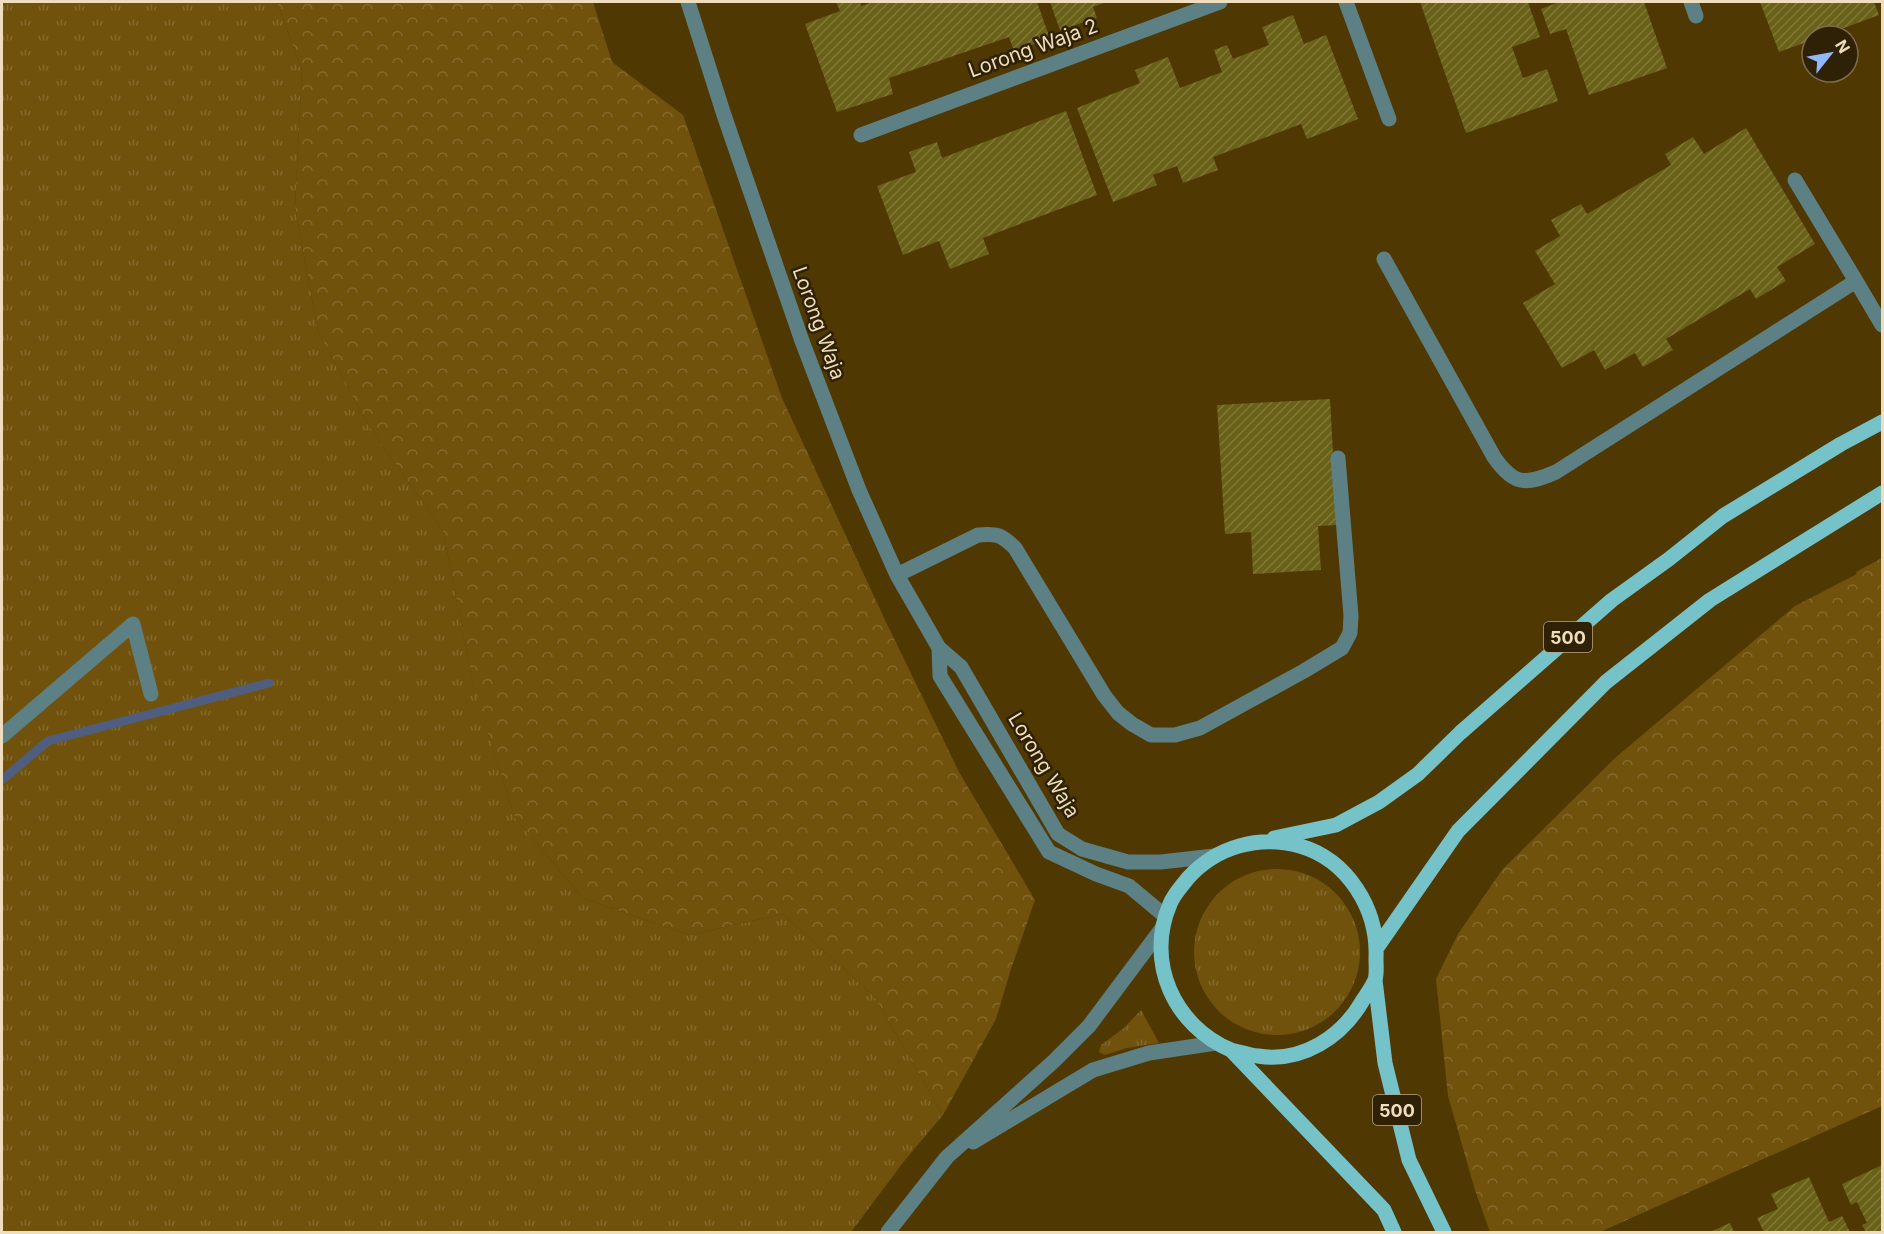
<svg xmlns="http://www.w3.org/2000/svg" width="1884" height="1234" font-family="Inter,sans-serif">
  <style>
    .grass { fill: url(#grass-tufts) }
    .forest { fill: url(#forest-crowns) }
    .lines { fill: none; stroke-linecap: round; stroke-linejoin: round }
    .stream { stroke: #4f5e7e; stroke-width: 9 }
    .building { fill: url(#building-hatch) }
    .minor { stroke: #5c8083; stroke-width: 15 }
    .major { stroke: #75c3c9; stroke-width: 15 }
    .labels { text-anchor: middle; dominant-baseline: central; stroke-width: 5; stroke-linejoin: round; paint-order: stroke }
    .shield { fill: #2e2106; stroke: #b5a587; stroke-width: 1.5 }
    .shield-label { font-size: 18px; font-weight: bold; fill: #efddbe }
    .street-label { font-size: 20px; fill: #efddbe; stroke: #2e2106 }
  </style>
  <defs>
    <pattern id="grass-tufts" width="24" height="20" patternUnits="userSpaceOnUse" patternTransform="scale(1.5)"><rect width="24" height="20" fill="#70520d"/><path d="M3 7l-1-3M5 7V3M7 7l1-3M15 17l-1-3M17 17v-4M19 17l1-3" fill="none" stroke="#856a2e"/></pattern>
    <pattern id="forest-crowns" width="20" height="18" patternUnits="userSpaceOnUse" patternTransform="scale(1.5)"><rect width="20" height="18" fill="#70520d"/><path d="M2 6a3 3 0 1 1 6 0M12 15a3 3 0 1 1 6 0" fill="none" stroke="#856a2e"/></pattern>
    <pattern id="building-hatch" width="6" height="6" patternUnits="userSpaceOnUse" patternTransform="scale(1.5)"><rect width="6" height="6" fill="#6a6119"/><path d="M-1 1l2-2M0 6l6-6M5 7l2-2" fill="none" stroke="#807739"/></pattern>
  </defs>
  <rect width="100%" height="100%" fill="#4f3802"/>
  <path class="grass" d="M2,2H277L302,71L295,207L318,331L369,426L443,531L474,688L515,818L583,898L689,935L783,914L874,996L943,1115L905,1160L851,1232H2Z
    M1194 952a83 83 0 1 1 166 0a83 83 0 1 1-166 0Z
    M1141,1010L1159,1043L1127,1048L1105,1055L1099,1052L1101,1045L1124,1028Z"/>
  <path class="forest" d="M277,2H593L612,62L683,115L782,398L885,620L959,772L1035,900L1011,969L996,1019L943,1115L874,996L783,914L689,935L583,898L515,818L474,689L443,531L369,426L318,331L295,207L302,71Z
    M1882,558V1106L1600,1232H1490L1475,1190L1448,1096L1436,979L1458,934L1502,870L1615,758L1795,606L1857,574L1856,572Z"/>
  <g class="lines">
    <path class="stream" d="M2,780L48,741L269,683"/>
  </g>
  <path class="building" d="M836,2H860L861,6L873,2H1037L1050,39L1014,51L1009,37L889,78L893,94L837,112L805,24L840,11Z
    M1050,2H1106L1093,7L1097,18L1060,30Z
    M1420,2H1528L1540,37L1512,47L1523,78L1547,69L1558,101L1466,133Z
    M1559,2H1644L1667,68L1589,95L1566,29L1550,34L1541,9Z
    M1760,2H1874L1879,15L1822,36H1812V40L1779,52Z
    M1293,15L1304,44L1326,35L1358,119L1307,139L1301,124L1213,157L1218,170L1183,183L1177,166L1153,175L1157,185L1113,202L1077,108L1140,83L1135,70L1168,57L1180,88L1222,72L1214,50L1227,45L1233,59L1269,45L1262,27Z
    M1066,111L1097,195L983,238L989,254L950,269L939,241L903,255L877,186L916,172L909,152L937,142L942,158Z
    M1746,128L1815,244L1777,267L1786,281L1756,299L1750,289L1666,339L1673,350L1643,367L1635,353L1605,370L1594,350L1562,368L1523,303L1555,284L1535,251L1560,236L1551,220L1581,204L1587,214L1671,165L1665,154L1693,137L1704,154Z
    M1330,399L1337,525L1318,526L1321,570L1253,574L1251,532L1225,534L1217,405Z
    M1882,1165V1232H1866L1862,1225L1867,1223L1857,1202L1851,1205L1842,1184Z
    M1809,1177L1829,1222L1842,1216L1850,1232H1764L1757,1218L1778,1209L1771,1194Z
    M1730,1223L1734,1232H1710Z"/>
  <g class="lines">
    <path class="minor" d="M688,2L724,115L802,341L859,490L897,575L939,648L961,667L1058,834L1082,849L1128,862H1161L1214,856
      M1346,2L1389,119
      M1691,2L1696,16
      M861,135L1220,2
      M1795,180L1856,281
      M1384,259L1494,457C1514,486 1526,485 1556,472L1856,281L1882,325
      M897,575L978,535C997,533 1002,535 1015,548L1104,695L1118,713L1132,724L1151,735H1175L1200,728L1304,671L1342,648L1350,633L1351,616L1338,458
      M939,648L940,676L1049,852L1096,874L1129,886L1165,916
      M2,736L133,624L151,694
      M973,1142L1093,1070L1149,1053L1216,1043
      M888,1232L947,1157L1054,1061L1089,1026L1163,927"/>
    <path class="major" d="M1274,838L1336,825L1379,802L1418,774L1460,733L1612,600L1669,559L1723,516L1841,444L1882,422
      M1376,949L1458,831L1606,682L1710,600L1882,493
      M1375,980L1385,1063L1409,1160L1444,1232
      M1231,1050C1240,1052 1249,1055 1258,1056C1302,1063 1342,1037 1363,1000C1367,994 1372,987 1375,980C1377,974 1376,965 1376,958C1378,909 1348,860 1300,846C1259,835 1217,846 1188,878C1182,886 1174,894 1170,904C1145,962 1174,1026 1231,1050L1384,1210L1394,1232"/>
  </g>
  <g class="labels">
    <g class="shield">
      <rect x="1544" y="622" width="48" height="30" rx="4.5"/>
      <rect x="1373" y="1095" width="48" height="30" rx="4.5"/>
    </g>
    <g class="shield-label">
      <text x="1568" y="637">500</text>
      <text x="1397" y="1110">500</text>
    </g>
    <g class="street-label">
      <text transform="translate(1033 48) rotate(-20)">Lorong Waja 2</text>
      <text transform="translate(819 323) rotate(70)">Lorong Waja</text>
      <text transform="translate(1044 765) rotate(59)">Lorong Waja</text>
    </g>
  </g>
  <rect width="1884" height="1234" fill="none" stroke="#efddbe" stroke-width="6"/>
  <g transform="translate(1830 54) rotate(59)"><circle r="28" fill="#2e2106" stroke="#7b6c50" stroke-width="1.5"/>
  <path d="M0-4.5L10 22L0 15L-10 22Z" fill="#92b7fd"/>
  <text y="-9" font-size="16" font-weight="bold" text-anchor="middle" fill="#efddbe">N</text>
  </g>
</svg>
